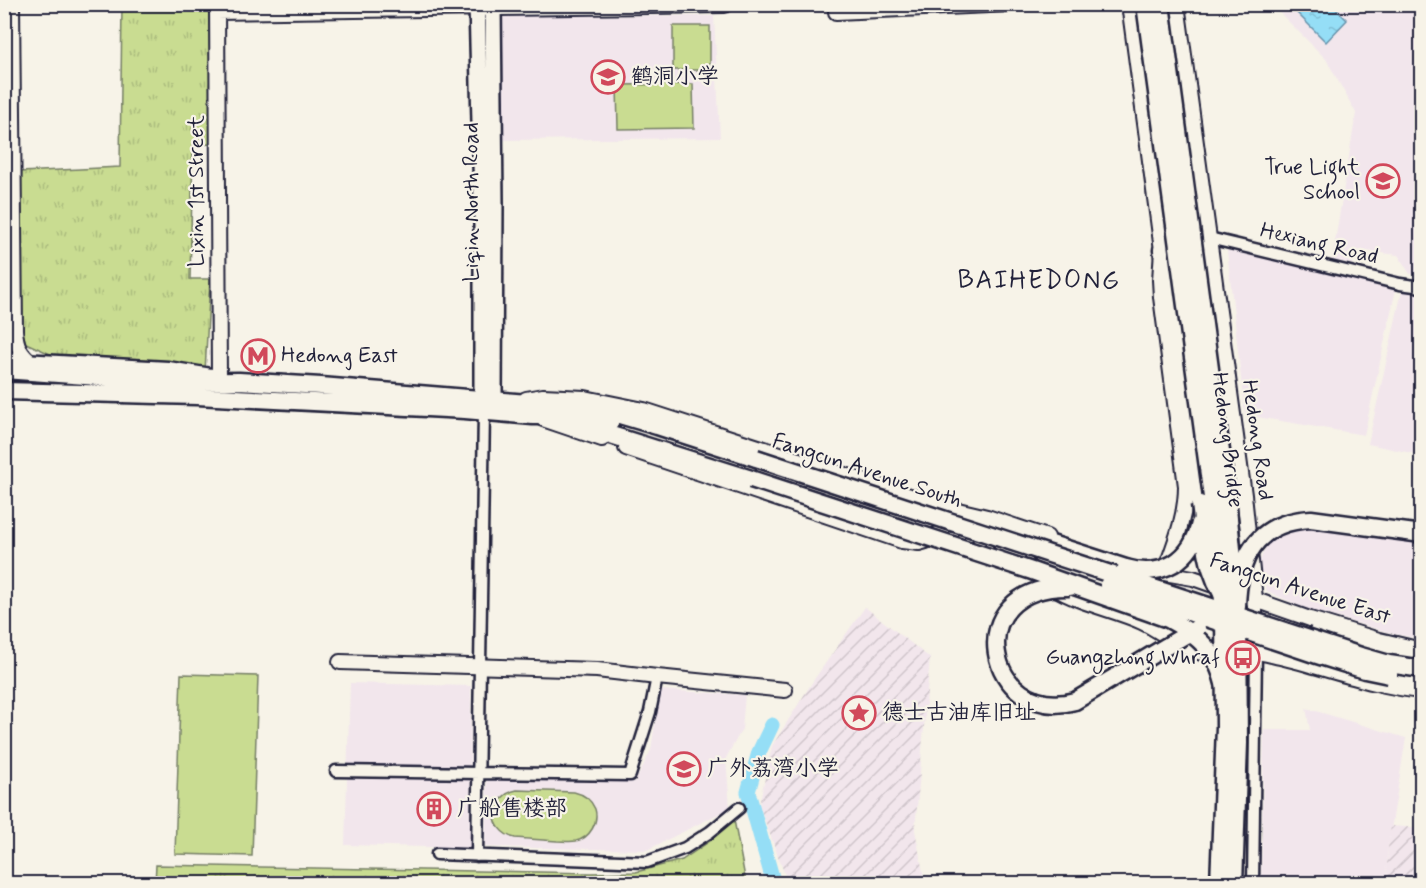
<svg xmlns="http://www.w3.org/2000/svg" width="1426" height="888" font-family="Mynerve,'LXGW WenKai TC',sans-serif">
  <style>
    .built { fill: #f2e6ec }
    .industrial { fill: url(#industrial-furrows) }
    .grass { fill: #c9dc91; stroke: #767f66; stroke-width: 1.5 }
    .park { fill: url(#park-tufts); stroke: #767f66; stroke-width: 1.5 }
    .water { fill: url(#water-ripples); stroke: #6793ab; stroke-width: 1.5 }
    .lines { fill: none; stroke-linecap: round; stroke-linejoin: round }
    .river { stroke: #95def6; stroke-width: 15 }
    .minor-casing { stroke: #22223b; stroke-width: 15 }
    .tertiary-casing { stroke: #22223b; stroke-width: 18 }
    .secondary-casing { stroke: #22223b; stroke-width: 20 }
    .primary-casing { stroke: #22223b; stroke-width: 21 }
    .trunk-casing { stroke: #22223b; stroke-width: 21 }
    .minor { stroke: #f7f3e8; stroke-width: 10 }
    .tertiary { stroke: #f7f3e8; stroke-width: 14 }
    .secondary { stroke: #f7f3e8; stroke-width: 15 }
    .primary { stroke: #f7f3e8; stroke-width: 16 }
    .trunk { stroke: #f7f3e8; stroke-width: 16 }
    .primary-bridge-casing { stroke: #22223b; stroke-width: 21; stroke-linecap: butt }
    .trunk-bridge-casing { stroke: #22223b; stroke-width: 21; stroke-linecap: butt }
    .primary-bridge { stroke: #f7f3e8; stroke-width: 16 }
    .trunk-bridge { stroke: #f7f3e8; stroke-width: 16 }
    .labels { text-anchor: middle; dominant-baseline: central; stroke-width: 4.5; stroke-linejoin: round; paint-order: stroke }
    .poi-label { font-size: 22px; fill: #22223b; stroke: #f7f3e8; text-anchor: start }
    .street-label { font-size: 22px; fill: #22223b; stroke: #f7f3e8 }
    .quarter-label { font-size: 26px; letter-spacing: 1.5px; fill: #22223b; stroke: #f7f3e8 }
  </style>
  <defs>
    <pattern id="industrial-furrows" width="10" height="10" patternUnits="userSpaceOnUse" patternTransform="scale(1.5)"><rect width="10" height="10" fill="#f2e6ec"/><path d="M-1 1l2-2M0 10L10 0M9 11l2-2" fill="none" stroke="#cfc5cb"/></pattern>
    <pattern id="park-tufts" width="24" height="20" patternUnits="userSpaceOnUse" patternTransform="scale(1.5)"><rect width="24" height="20" fill="#c9dc91"/><path d="M3 7l-1-3M5 7V3M7 7l1-3M15 17l-1-3M17 17v-4M19 17l1-3" fill="none" stroke="#acbc7e"/></pattern>
    <pattern id="water-ripples" width="26" height="14" patternUnits="userSpaceOnUse" patternTransform="scale(1.5)"><rect width="26" height="14" fill="#95def6"/><path d="M2 4q2-2 4 0t4 0M15 11q2-2 4 0t4 0" fill="none" stroke="#80bed4"/></pattern>
  </defs>
  <rect width="100%" height="100%" fill="#f7f3e8"/>
  <filter id="ink" filterUnits="userSpaceOnUse"><feTurbulence type="fractalNoise" baseFrequency=".0167" numOctaves="2"/><feDisplacementMap in="SourceGraphic" scale="12" xChannelSelector="R" yChannelSelector="G"/><feConvolveMatrix kernelMatrix="1 2 1 2 8 2 1 2 1" color-interpolation-filters="sRGB"/></filter>
  <g filter="url(#ink)">
    <path class="built" d="M1272,5H1421V275L1410,274L1398,255L1359,250L1352,264L1332,260L1356,113L1326,59Z
      M498,15L714,16L720,138L499,140Z
      M1227,250L1396,289L1364,435L1245,415Z
      M1402,291L1421,294V455L1368,444Z
      M1296,525L1421,538V639L1394,634L1304,608L1267,591L1261,575L1260,560L1267,544L1279,532Z
      M350,683L471,686L470,848L345,845Z
      M660,690L745,695L742,729L726,758L730,808L647,850L485,847L487,779L635,782L651,750Z
      M1306,708L1406,738L1388,848L1386,883L1261,884L1264,730H1310Z"/>
    <path class="industrial" d="M865,607L930,658L915,830L925,883H788L759,805L772,746L813,681Z
      M1391,826L1421,828V883H1386L1388,848Z"/>
    <path class="grass" d="M673,26H710V70H673Z
      M693,84L694,128L618,129L617,85Z
      M181,674L258,676L252,856L175,854Z
      M517,790L574,792C583,794 591,799 595,809C599,822 590,838 576,841C570,842 563,841 557,841C543,840 529,839 515,838C487,831 489,796 517,790Z"/>
    <path class="park" d="M122,5H209L211,144L193,145L190,279H210L205,372L59,358L26,343L19,321L21,172L120,167Z
      M5,422H8L5,609L4,422Z
      M734,820L746,883H155L156,865L591,873L636,872L682,860L710,841Z"/>
    <path class="water" d="M1289,5H1332L1347,20L1326,42Z"/>
    <g class="lines">
      <path class="river" d="M772,725L759,752L748,792L774,884"/>
      <defs>
        <path id="minor" d="M1209,238L1400,284L1422,287
          M336,771L630,775L650,712L657,677
          M437,854L647,862L685,848L710,832L739,808
          M477,856L484,412
          M1253,884L1256,652"/>
        <path id="tertiary" d="M12,4L15,330C16,345 20,354 32,363
          M217,4L219,378
          M1129,4L1162,250L1160,280L1161,297L1186,486C1186,516 1175,543 1165,571
          M1177,4L1244,495L1255,599V629
          M217,12L725,5
          M836,12L1012,4
          M4,337L5,314
          M526,399L543,396L585,398L644,410L941,506L987,517L1047,537
          M543,419L602,439
          M626,448L902,541L919,543L926,541L941,532L953,530L968,534
          M1001,544L1017,552L1033,572
          M1153,571L1193,578L1310,619L1379,640L1422,650
          M1053,587C1081,604 1113,609 1142,622C1161,631 1178,646 1198,652C1215,657 1235,652 1253,652C1261,652 1271,655 1280,657C1327,668 1372,686 1422,691
          M340,662L597,670L657,677L785,690"/>
        <path id="secondary" d="M477,4L482,202V399
          M493,4L495,203L494,400"/>
        <path id="primary" d="M4,361L168,370L211,377"/>
        <path id="trunk" d="M1162,250L1169,285L1200,504
          M4,370L167,382L239,381L321,386L552,405H577L603,410L657,426L756,458
          M4,391L197,396L465,410L533,416H568L610,423
          M592,429L751,479
          M1033,538L1126,568
          M1318,631L1392,654L1422,659
          M1396,677L1422,680"/>
      </defs>
      <use href="#minor" class="minor-casing"/>
      <use href="#tertiary" class="tertiary-casing"/>
      <use href="#secondary" class="secondary-casing"/>
      <use href="#primary" class="primary-casing"/>
      <use href="#trunk" class="trunk-casing"/>
      <use href="#minor" class="minor"/>
      <use href="#tertiary" class="tertiary"/>
      <use href="#secondary" class="secondary"/>
      <use href="#primary" class="primary"/>
      <use href="#trunk" class="trunk"/>
      <defs>
        <path id="primary-bridge" d="M1145,4L1214,512L1224,610L1225,727L1219,884
          M1161,4L1226,488L1236,590
          M1234,884L1239,743L1238,615"/>
        <path id="trunk-bridge" d="M756,458L1361,656L1389,664L1422,669
          M751,479L1032,571L1168,619C1187,629 1208,644 1217,664C1221,671 1223,680 1225,687
          M1200,504C1206,549 1207,581 1238,616
          M1126,568C1162,578 1192,561 1200,523
          M1108,585L1317,655L1365,670L1389,675
          M1070,587C955,585 988,725 1075,701L1197,628
          M1237,607C1238,557 1256,522 1311,519L1422,534"/>
      </defs>
      <use href="#primary-bridge" class="primary-bridge-casing"/>
      <use href="#trunk-bridge" class="trunk-bridge-casing"/>
      <use href="#primary-bridge" class="primary-bridge"/>
      <use href="#trunk-bridge" class="trunk-bridge"/>
    </g>
  </g>
  <defs>
    <symbol id="school-ring" viewBox="-11 -11 22 22"><circle r="9.5" fill="#f7f3e8" stroke="#d1495b" stroke-width="1.5"/><path d="M0-5L7-2L0 1L-7-2ZM-4 1L0 2.5L4 1V4Q0 6-4 4Z" fill="#d1495b"/></symbol>
    <symbol id="metro-ring" viewBox="-11 -11 22 22"><circle r="9.5" fill="#f7f3e8" stroke="#d1495b" stroke-width="1.5"/><path d="M-5.5 5V-5H-3L0 0L3-5H5.5V5H3V-.5L0 4L-3-.5V5Z" fill="#d1495b"/></symbol>
    <symbol id="bus-ring" viewBox="-11 -11 22 22"><circle r="9.5" fill="#f7f3e8" stroke="#d1495b" stroke-width="1.5"/><path d="M-5-6H5V4H4V6H2V4H-2V6H-4V4H-5ZM-3.5-4V0h7V-4ZM-3.5 1.2v1.5H-2V1.2ZM2 1.2v1.5H3.5V1.2Z" fill="#d1495b"/></symbol>
    <symbol id="sight-ring" viewBox="-11 -11 22 22"><circle r="9.5" fill="#f7f3e8" stroke="#d1495b" stroke-width="1.5"/><path d="M0-6L1.8-2.2L6-1.7L2.9 1.2L3.7 5.4L0 3.3L-3.7 5.4L-2.9 1.2L-6-1.7L-1.8-2.2Z" fill="#d1495b"/></symbol>
    <symbol id="building-ring" viewBox="-11 -11 22 22"><circle r="9.5" fill="#f7f3e8" stroke="#d1495b" stroke-width="1.5"/><path d="M-4-6H4V6H1V3H-1V6H-4ZM-2.5-4.3h1.7v1.8h-1.7ZM.8-4.3h1.7v1.8H.8ZM-2.5-1h1.7V.8h-1.7ZM.8-1h1.7V.8H.8Z" fill="#d1495b"/></symbol>
  </defs>
  <g fill-rule="evenodd">
    <use href="#school-ring" x="589" y="58" width="38" height="38"/>
    <use href="#school-ring" x="1364" y="162" width="38" height="38"/>
    <use href="#metro-ring" x="239" y="337" width="38" height="38"/>
    <use href="#bus-ring" x="1224" y="639" width="38" height="38"/>
    <use href="#sight-ring" x="840" y="694" width="38" height="38"/>
    <use href="#school-ring" x="665" y="750" width="38" height="38"/>
    <use href="#building-ring" x="415" y="790" width="38" height="38"/>
  </g>
  <g class="labels">
    <g class="poi-label">
      <text x="631" y="77">鹤洞小学</text>
      <text x="1360" y="168" text-anchor="end">True Light<tspan x="1360" dy="25">School</tspan></text>
      <text x="281" y="356">Hedong East</text>
      <text x="1220" y="658" text-anchor="end">Guangzhong Whraf</text>
      <text x="882" y="713">德士古油库旧址</text>
      <text x="707" y="769">广外荔湾小学</text>
      <text x="457" y="809">广船售楼部</text>
    </g>
    <g class="street-label">
      <text transform="translate(197 191) rotate(-90)">Lixin 1st Street</text>
      <text transform="translate(472 202) rotate(-90)">Liqin North Road</text>
      <text transform="translate(1319 244) rotate(13)">Hexiang Road</text>
      <text transform="translate(1227 440) rotate(83)">Hedong Bridge</text>
      <text transform="translate(1257 440) rotate(82)">Hedong Road</text>
      <text transform="translate(867 471) rotate(18)">Fangcun Avenue South</text>
      <text transform="translate(1300 589) rotate(18)">Fangcun Avenue East</text>
    </g>
    <g class="quarter-label">
      <text x="1039" y="281">BAIHEDONG</text>
    </g>
  </g>
  <rect width="1426" height="888" fill="none" stroke="#f7f3e8" stroke-width="24"/>
  <rect x="12" y="12" width="1402" height="864" fill="none" stroke="#22223b" stroke-width="2" filter="url(#ink)"/>
</svg>
